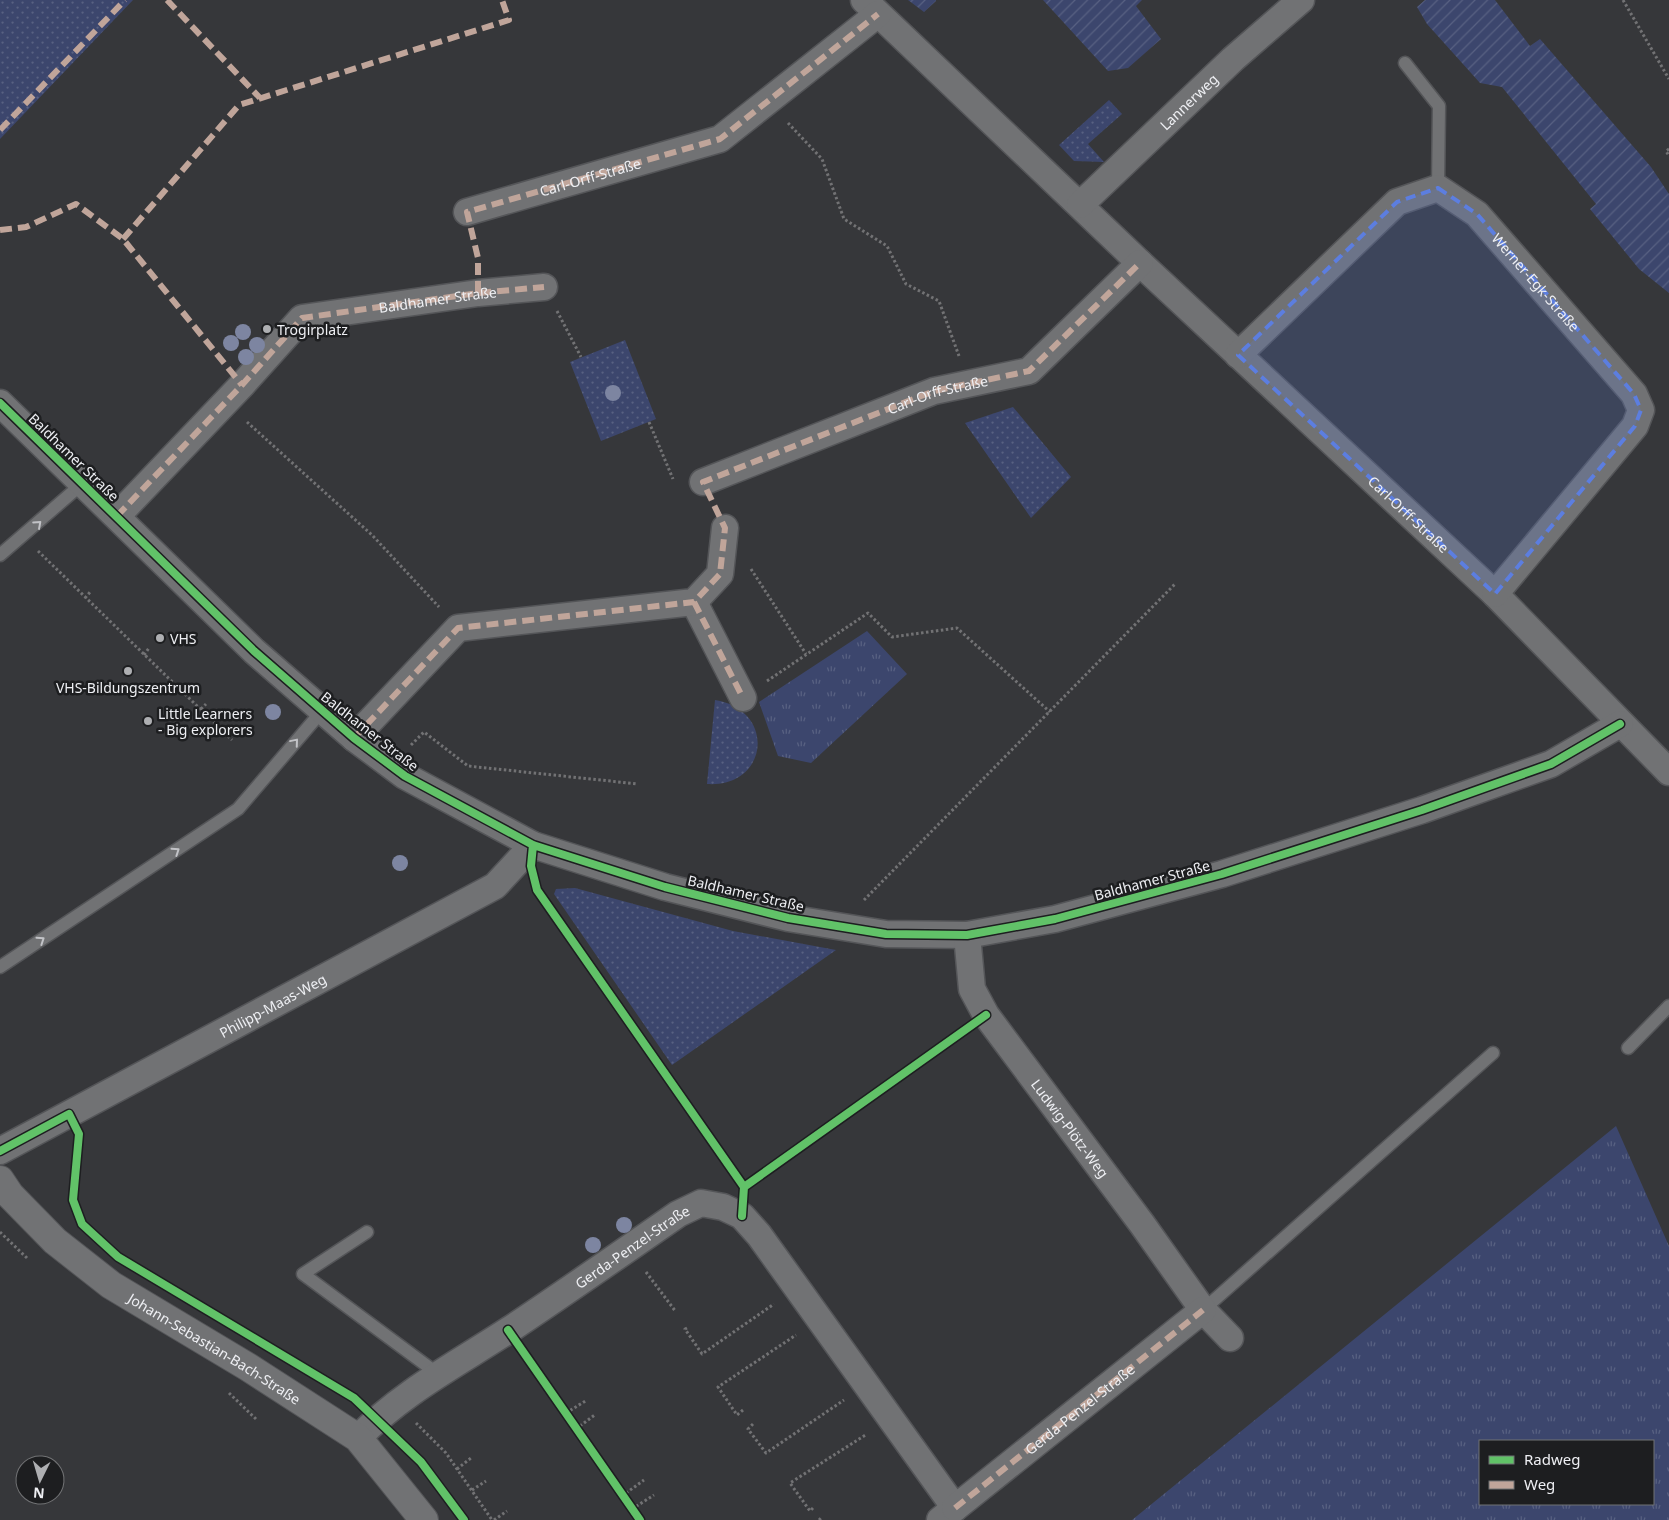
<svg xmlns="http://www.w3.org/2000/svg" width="1669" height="1520" font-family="'Noto Sans',sans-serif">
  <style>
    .grass { fill: url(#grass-tufts); fill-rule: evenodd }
    .park { fill: url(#park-dots) }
    .garden { fill: url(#garden-furrows) }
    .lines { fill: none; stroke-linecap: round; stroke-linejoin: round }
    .lane-casing { stroke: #545558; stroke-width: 15 }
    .street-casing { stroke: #545558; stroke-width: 29 }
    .secondary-casing { stroke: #545558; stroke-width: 30 }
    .path { stroke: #727274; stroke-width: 3; stroke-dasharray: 2.5 2.5; stroke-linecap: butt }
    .lane { stroke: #717274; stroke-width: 12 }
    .street { stroke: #717274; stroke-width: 26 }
    .secondary { stroke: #717274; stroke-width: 28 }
    .quiet { stroke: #c0a59a; stroke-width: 6; stroke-dasharray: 12 6; stroke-linecap: butt }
    .cycleway-casing { stroke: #1d1e20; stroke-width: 11 }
    .cycleway { stroke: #61c268; stroke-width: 8 }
    .tree { fill: #7d85a1 }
    .oneway { stroke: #c2c3c7 }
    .marked { fill: #5c7ee0; fill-opacity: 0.2; stroke: #5c7ee0; stroke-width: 4; stroke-dasharray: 10 6; stroke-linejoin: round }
    .poi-dot { fill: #aeafb2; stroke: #1d1e20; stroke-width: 2 }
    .labels { text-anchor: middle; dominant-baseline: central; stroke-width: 5; stroke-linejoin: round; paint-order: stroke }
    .street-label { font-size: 14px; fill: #eeeff3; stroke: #1d1e20 }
    .poi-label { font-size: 14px; fill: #eeeff3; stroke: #1d1e20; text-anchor: start }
  </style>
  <defs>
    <pattern id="grass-tufts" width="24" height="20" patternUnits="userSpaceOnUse" patternTransform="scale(1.25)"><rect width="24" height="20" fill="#3c466d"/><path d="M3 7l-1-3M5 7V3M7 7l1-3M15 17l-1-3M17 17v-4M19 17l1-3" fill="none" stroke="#586182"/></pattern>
    <pattern id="park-dots" width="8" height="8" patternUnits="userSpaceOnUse" patternTransform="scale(1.25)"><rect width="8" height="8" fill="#3c466d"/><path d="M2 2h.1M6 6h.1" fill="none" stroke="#586182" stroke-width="1.8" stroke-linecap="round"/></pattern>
    <pattern id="garden-furrows" width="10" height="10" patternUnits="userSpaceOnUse" patternTransform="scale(1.25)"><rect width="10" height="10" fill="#3c466d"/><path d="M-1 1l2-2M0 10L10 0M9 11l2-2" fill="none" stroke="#586182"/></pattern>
  </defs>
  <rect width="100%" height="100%" fill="#36373a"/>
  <path class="grass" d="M867,631L907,674L811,763L778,756L759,702Z
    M1616,1126L1669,1246V1520H1132ZM1480,1441H1653V1504H1480Z"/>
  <path class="park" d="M0,0H133L0,139Z
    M1109,100L1122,114L1088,144L1104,162L1074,161L1059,145Z
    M625,340L656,419L601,441L570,362Z
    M1013,407L1071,477L1031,518L965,423Z
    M715,700C777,710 769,788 707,784Z
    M575,888L733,931L836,950L672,1065L554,894L556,889Z"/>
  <path class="garden" d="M908,0H936V1L924,12Z
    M1043,0H1142L1136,6L1161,39L1128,68L1108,71Z
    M1425,0H1495L1530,46L1540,39L1651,167L1669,194V293L1639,269L1590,209L1596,204L1502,87L1480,83L1427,24L1417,7Z"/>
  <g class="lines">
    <defs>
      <path id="lane" d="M1405,63L1439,106L1438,188
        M0,555L83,483
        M0,967L238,809L322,711
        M1628,1048L1669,1006
        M367,1232L303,1274L438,1374
        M1203,1310L1493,1053"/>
      <g id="street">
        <path id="s1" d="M864,0L1140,263L1495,594L1669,772"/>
        <path id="s2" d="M1080,205L1233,59L1301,0"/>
        <path id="s3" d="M467,212L720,139L878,14"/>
        <path id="s4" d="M1238,355L1397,202L1438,188L1477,214L1634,394L1641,410L1635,426L1495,594"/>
        <path d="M0,403L254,651L354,738L405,776L533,845L665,887L788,918L886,934L967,935L1055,919L1222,874L1422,810L1551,764L1620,724"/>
        <path d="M703,482L934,391L1029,371L1140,263"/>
        <path d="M117,516L242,385L302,318L478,293L544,287"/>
        <path d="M694,602L743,698"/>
        <path d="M354,738L458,628L694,602L720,574L725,528"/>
        <path id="s5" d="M967,935L972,989L986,1015L1142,1224L1203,1310L1230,1338"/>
        <path id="s6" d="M0,1151L495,886L533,845"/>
        <path id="s7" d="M358,1438C401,1393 457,1364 509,1330C566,1292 622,1253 678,1214L701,1203L723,1207L742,1216L759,1235L955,1508L940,1520"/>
        <path d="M955,1508L1203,1310"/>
      </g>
      <g id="secondary">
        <path id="s8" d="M0,1180L10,1195L55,1241L111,1285L248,1367L358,1438L424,1520"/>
      </g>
    </defs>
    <use href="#lane" class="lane-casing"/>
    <use href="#street" class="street-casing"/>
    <use href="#secondary" class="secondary-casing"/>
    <path class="path" d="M1623,0L1669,79
      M788,123L822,159L844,219L887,246L906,284L939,301L959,356
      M1669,149L1666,151L1669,156
      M557,311L581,357
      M247,422L372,535L439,607
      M649,422L673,479
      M38,551L232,740
      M751,569L806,654
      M85,598L91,591
      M144,655L149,648
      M767,681L868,613L892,637L957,628L1050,712
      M201,709L206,704
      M411,745L424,732L468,766L638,784
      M864,900L1175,584
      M0,1232L28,1259
      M646,1272L676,1312
      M687,1328L685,1329L702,1354L774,1304
      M229,1393L257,1420
      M743,1410L737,1415L718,1387L796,1335
      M566,1413L587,1400
      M416,1423L446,1453L492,1520
      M753,1424L748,1429L766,1453L844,1400
      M576,1429L596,1414
      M457,1469L471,1458
      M472,1490L486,1481
      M622,1496L644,1480
      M813,1508L810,1511L790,1483L867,1434
      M632,1509L654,1495
      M494,1520L507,1511
      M819,1520L821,1518"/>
    <use href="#lane" class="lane"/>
    <use href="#street" class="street"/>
    <use href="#secondary" class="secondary"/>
    <g class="quiet">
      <path d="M167,0L260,98"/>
      <path d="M0,130L125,0"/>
      <path d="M0,230L26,227L76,204L123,239L242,385"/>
      <path d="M123,239L239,105L509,20L502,0"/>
      <path d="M478,293V258L467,212L720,139L878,14"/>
      <path id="s9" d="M117,516L242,385L302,318L478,293L544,287"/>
      <path d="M694,602L743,698"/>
      <path id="s10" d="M354,738L458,628L694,602L720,574L725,528L703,482L934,391L1029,371L1140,263"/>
      <path id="s11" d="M955,1508L1203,1310"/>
    </g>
    <defs>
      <path id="cycleway" d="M0,403L254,651L354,738L405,776L533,845L665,887L788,918L886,934L967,935L1055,919L1222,874L1422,810L1551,764L1620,724
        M533,845L531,866L537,890L744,1187L742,1216
        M0,1151L69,1114L79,1134L73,1200L82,1224L118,1257L354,1398L421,1462L464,1520
        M744,1187L986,1015
        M508,1330L640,1520"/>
    </defs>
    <use href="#cycleway" class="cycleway-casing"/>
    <use href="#cycleway" class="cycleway"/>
  </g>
  <g class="tree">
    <circle cx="243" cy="332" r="8"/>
    <circle cx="231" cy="343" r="8"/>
    <circle cx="257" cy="345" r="8"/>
    <circle cx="246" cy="357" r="8"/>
    <circle cx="613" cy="393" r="8"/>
    <circle cx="273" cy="712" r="8"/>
    <circle cx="400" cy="863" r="8"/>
    <circle cx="624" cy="1225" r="8"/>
    <circle cx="593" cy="1245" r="8"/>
  </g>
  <defs><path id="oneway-chevron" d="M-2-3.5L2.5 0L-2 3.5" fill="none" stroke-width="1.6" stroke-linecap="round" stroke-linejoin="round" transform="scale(1.25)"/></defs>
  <g class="oneway">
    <use href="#oneway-chevron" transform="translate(38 524) rotate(-42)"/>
    <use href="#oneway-chevron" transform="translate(295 742) rotate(-50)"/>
    <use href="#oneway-chevron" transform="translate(176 851) rotate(-34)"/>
    <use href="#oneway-chevron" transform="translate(41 940) rotate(-34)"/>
  </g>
  <path class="marked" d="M1438,188L1477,214L1634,394L1641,410L1635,426L1495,594L1238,355L1397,202Z"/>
  <g class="poi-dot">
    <circle cx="267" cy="329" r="5"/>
    <circle cx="160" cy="638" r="5"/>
    <circle cx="128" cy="671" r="5"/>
    <circle cx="148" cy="721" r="5"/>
  </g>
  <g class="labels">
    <g class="street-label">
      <text stroke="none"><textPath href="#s2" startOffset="150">Lannerweg</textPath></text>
      <text stroke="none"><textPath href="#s3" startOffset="128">Carl-Orff-Straße</textPath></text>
      <text stroke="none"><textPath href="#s4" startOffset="401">Werner-Egk-Straße</textPath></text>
      <text stroke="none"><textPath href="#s9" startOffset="408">Baldhamer Straße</textPath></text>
      <text stroke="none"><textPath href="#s10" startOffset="775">Carl-Orff-Straße</textPath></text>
      <text transform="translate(74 457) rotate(44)">Baldhamer Straße</text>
      <text stroke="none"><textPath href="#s1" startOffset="749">Carl-Orff-Straße</textPath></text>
      <text transform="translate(370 731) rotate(38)">Baldhamer Straße</text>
      <text transform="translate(1152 880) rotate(-15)">Baldhamer Straße</text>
      <text transform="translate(746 893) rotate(13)">Baldhamer Straße</text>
      <text stroke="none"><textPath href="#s6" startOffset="309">Philipp-Maas-Weg</textPath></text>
      <text stroke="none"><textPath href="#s5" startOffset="225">Ludwig-Plötz-Weg</textPath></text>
      <text stroke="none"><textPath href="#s7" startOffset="335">Gerda-Penzel-Straße</textPath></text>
      <text stroke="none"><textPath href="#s8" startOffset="275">Johann-Sebastian-Bach-Straße</textPath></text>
      <text stroke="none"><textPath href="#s11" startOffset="159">Gerda-Penzel-Straße</textPath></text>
    </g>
    <g class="poi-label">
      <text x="277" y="329">Trogirplatz</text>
      <text x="170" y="638">VHS</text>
      <text x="128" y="687" text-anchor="middle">VHS-Bildungszentrum</text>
      <text x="158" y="713">Little Learners<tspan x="158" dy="16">- Big explorers</tspan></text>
    </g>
  </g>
  <rect x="1479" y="1440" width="175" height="65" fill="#1d1e20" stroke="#717274"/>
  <rect x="1489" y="1456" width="25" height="8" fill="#61c268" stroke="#717274"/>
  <text x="1524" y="1465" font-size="15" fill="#eeeff3">Radweg</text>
  <rect x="1489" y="1481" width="25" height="8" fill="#c0a59a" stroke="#717274"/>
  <text x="1524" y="1490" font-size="15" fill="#eeeff3">Weg</text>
  <g transform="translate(40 1480) rotate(185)"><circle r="24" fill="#1d1e20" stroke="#717274"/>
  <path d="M0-4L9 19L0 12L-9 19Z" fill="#aeafb2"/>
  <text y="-8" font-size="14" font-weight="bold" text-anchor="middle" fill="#eeeff3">N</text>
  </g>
</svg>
